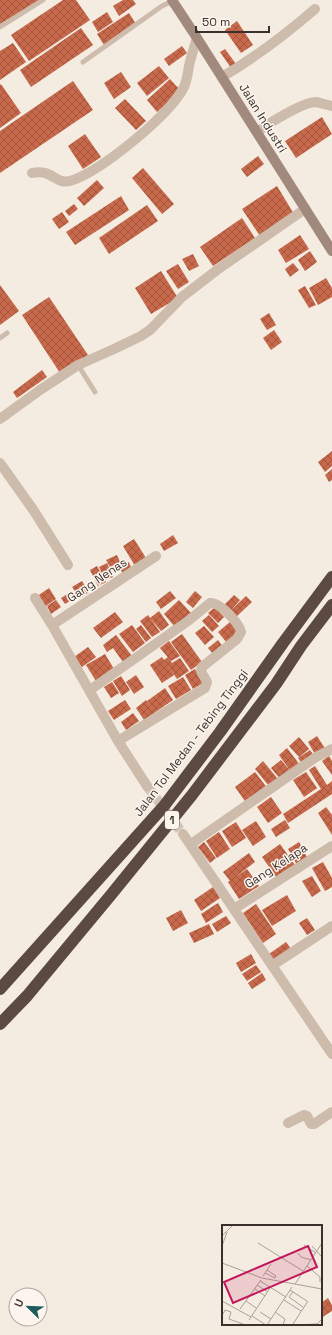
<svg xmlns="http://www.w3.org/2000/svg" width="332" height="1335" font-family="'Space Grotesk',sans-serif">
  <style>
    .building { fill: url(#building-cross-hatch) }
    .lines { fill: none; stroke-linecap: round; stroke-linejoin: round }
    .street-tunnel { stroke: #cfc6bd; stroke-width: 10; stroke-dasharray: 10 5; stroke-linecap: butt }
    .lane { stroke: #cdbbac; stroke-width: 5 }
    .street { stroke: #cdbbac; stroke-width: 10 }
    .secondary { stroke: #a18a7d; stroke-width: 10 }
    .highway { stroke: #5c4a42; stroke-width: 12 }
    .labels { text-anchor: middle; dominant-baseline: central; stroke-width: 3; stroke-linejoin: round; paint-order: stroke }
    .shield { fill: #fbf5ee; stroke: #756b66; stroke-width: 1 }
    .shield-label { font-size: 11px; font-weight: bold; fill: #3b302b }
    .street-label { font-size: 12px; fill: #3b302b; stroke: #fbf5ee }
    .inset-road { fill: none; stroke: #aaa098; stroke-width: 1 }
    .view { fill: #c2185b; fill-opacity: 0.15; stroke: #c2185b; stroke-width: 2 }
    .inset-edge { fill: none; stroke: #3b302b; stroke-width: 2 }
  </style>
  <defs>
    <pattern id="building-cross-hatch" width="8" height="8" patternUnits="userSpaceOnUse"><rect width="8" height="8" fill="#c8694b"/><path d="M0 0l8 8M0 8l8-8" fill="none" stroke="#a4573f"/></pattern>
  </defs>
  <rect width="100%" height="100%" fill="#f4ebe1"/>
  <path class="building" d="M0,0H41L0,24Z
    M63,0H76L90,20L29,61L11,35Z
    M123,0H133L136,4L119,16L113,6Z
    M107,12L113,22L98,32L92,22Z
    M129,13L136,24L104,45L97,34Z
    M237,21L253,45L241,53L225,30Z
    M81,28L93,45L31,87L20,70Z
    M13,43L26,62L0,80V51Z
    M182,46L187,53L169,66L164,59Z
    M225,49L236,64L231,68L220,52Z
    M159,66L169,78L147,96L137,83Z
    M121,72L131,87L114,99L104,83Z
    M170,79L181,91L157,112L147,100Z
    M73,81L93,110L0,173V131Z
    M1,84L21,113L0,128V85Z
    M125,99L146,121L136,130L115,108Z
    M322,117L332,134L296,158L285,141Z
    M85,134L101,157L83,169L68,146Z
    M258,156L264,164L247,177L241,169Z
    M143,168L174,204L162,214L132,178Z
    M97,180L104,188L84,206L77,198Z
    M277,186L294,214L260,236L242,209Z
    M121,196L129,210L75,245L66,232Z
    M74,204L78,209L69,216L65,211Z
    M147,205L158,221L109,254L99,238Z
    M62,212L69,222L59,229L52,219Z
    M242,218L255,238L213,266L200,247Z
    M300,235L309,249L286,263L278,250Z
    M310,251L317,262L305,271L298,260Z
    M193,254L199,266L189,271L182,259Z
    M293,263L299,270L290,277L285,269Z
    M178,264L189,282L178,289L166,271Z
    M161,271L178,298L151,314L135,288Z
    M326,278L332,288V297L318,305L309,288Z
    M0,285L19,311L0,325Z
    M305,286L316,305L309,308L298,290Z
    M49,297L88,355L60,373L22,315Z
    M269,313L276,325L267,330L260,319Z
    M274,330L282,342L271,350L263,338Z
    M42,370L47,377L17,398L13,392Z
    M332,451V466L325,472L318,462Z
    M332,469V480L329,482L325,475Z
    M173,535L178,543L164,551L160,544Z
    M134,539L146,558L135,566L123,546Z
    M117,555L120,562L110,567L106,560Z
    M129,562L132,570L123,574L119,567Z
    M107,563L113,577L105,580L99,567Z
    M97,566L106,582L98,586L90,570Z
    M82,581L89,592L80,598L72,587Z
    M49,588L56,599L43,608L36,597Z
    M170,591L176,598L161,609L156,602Z
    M195,591L202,597L193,608L186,602Z
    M69,593L73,599L65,604L61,598Z
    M234,595L240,600L231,610L246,596L252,602L236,617L224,605Z
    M56,600L61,607L51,614L47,606Z
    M179,600L191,613L175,627L164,614Z
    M215,607L224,617L218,623L208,613Z
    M159,611L169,625L161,631L150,618Z
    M115,612L123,622L101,638L93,628Z
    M148,615L160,632L152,637L140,621Z
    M209,615L219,626L212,632L202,621Z
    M230,622L239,632L227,643L218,632Z
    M132,625L145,643L133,652L119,634Z
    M141,625L151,638L146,642L136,629Z
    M204,626L214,637L205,645L195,633Z
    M182,634L202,662L191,670L171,642Z
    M116,635L132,656L123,662L113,648L107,652L103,645Z
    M218,640L223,647L214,655L208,648Z
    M169,641L180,656L171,661L160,648Z
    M88,647L96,657L82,667L74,657Z
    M105,654L114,669L96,681L86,665Z
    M162,657L174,675L162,683L150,665Z
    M168,657L172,663L180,658L189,671L177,679L164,660Z
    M195,669L203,683L193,689L185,675Z
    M136,675L144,687L134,694L126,682Z
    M121,676L130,690L122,696L113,681Z
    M183,677L191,690L176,699L168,686Z
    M112,682L119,693L111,698L104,687Z
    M165,688L173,700L144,720L136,708L146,700L153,710L147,701Z
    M125,700L131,709L114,720L108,711Z
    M133,713L139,721L126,730L121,722Z
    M317,736L326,750L316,756L308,742Z
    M299,737L309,749L299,757L289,746Z
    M287,748L300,765L291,772L279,755Z
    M310,750L315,757L303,765L298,758Z
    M329,756L332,761V775L322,761Z
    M281,760L291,772L281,780L271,768Z
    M263,761L278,779L269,786L255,769Z
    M315,766L327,785L332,781V794L288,823L283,814L321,789L309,770Z
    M255,772L268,789L247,804L235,787Z
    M306,772L317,788L304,797L293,780Z
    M271,797L282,813L268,823L257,807Z
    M326,807L332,815V835L318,813Z
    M285,820L290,828L276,837L271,829Z
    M256,821L266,837L253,846L242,830Z
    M236,822L246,838L232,847L222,831Z
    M219,832L230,849L217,858L206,841Z
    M204,842L216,858L210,863L198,847Z
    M299,842L308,859L297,865L288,849Z
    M280,844L295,865L277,878L262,857Z
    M249,853L255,862L230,881L223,872Z
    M323,862L332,878V887L325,891L312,868Z
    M247,869L259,886L239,899L228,882Z
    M312,876L321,891L312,897L302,881Z
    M213,887L220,898L201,911L194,900Z
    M287,895L296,911L272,926L262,910Z
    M218,903L223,912L206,923L201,914Z
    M256,904L276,934L263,943L243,913Z
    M181,910L188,923L173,931L166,918Z
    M226,916L231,923L217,932L212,924Z
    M307,918L315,930L307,935L299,923Z
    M209,924L214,934L194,943L189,933Z
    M286,942L292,950L274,962L269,954Z
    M251,954L256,963L241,972L236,963Z
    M256,965L261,972L247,981L242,974Z
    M262,973L266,980L252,989L248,983Z
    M328,1298L332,1305V1311L321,1318V1303Z"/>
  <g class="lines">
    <path class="street-tunnel" d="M147,786L183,834"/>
    <path class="lane" d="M0,27L43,0
      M83,62L162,6L173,1
      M0,338L7,333
      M78,365L95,392"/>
    <path class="street" d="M222,77C256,57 285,35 315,9
      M257,132C269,123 303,102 316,102C321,103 327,105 332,106
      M32,173C36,172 41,172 45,173C54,175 59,184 70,181C99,173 170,115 184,87C188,79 188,67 191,58C193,51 195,44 197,38
      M0,419L40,390L78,365L114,349L141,336L150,330L182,297L217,270L305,209
      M0,463L34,511L68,565
      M35,598L52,625L118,741L147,786
      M52,625L156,556
      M90,690L188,621L210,603C220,602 239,623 241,632L237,639L202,667C199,672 205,677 207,682L205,688L118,741
      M183,834L332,1054
      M191,844L316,757L332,749
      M234,909L332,846
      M273,965L332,926
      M288,1123L304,1115L307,1116L311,1124H314L332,1112"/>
    <path class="secondary" d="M172,0L197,38L332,251"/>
    <path class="highway" d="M0,989L164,806L220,732L283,643L332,577
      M0,1024L27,996L110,896L192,795L276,684L301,646L332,605"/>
  </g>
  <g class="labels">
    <rect class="shield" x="165" y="811" width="14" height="18" rx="3"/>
    <g class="shield-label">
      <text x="172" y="820">1</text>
    </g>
    <g class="street-label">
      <text transform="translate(263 118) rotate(58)">Jalan Industri</text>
      <text transform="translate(97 580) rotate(-34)">Gang Nenas</text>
      <text transform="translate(191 743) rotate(-53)">Jalan Tol Medan - Tebing Tinggi</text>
      <text transform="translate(276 866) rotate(-33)">Gang Kelapa</text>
    </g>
  </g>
  <g transform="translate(222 1225)">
    <rect width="100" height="100" fill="#f4ebe1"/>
    <path class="inset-road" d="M0,11L11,0M36,18L81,46M82,20L94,28M0,21L5,7M90,21L100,32M76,28L79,32L89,35M0,38L40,53L100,64M85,41L98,52V57M43,48L53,53L54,51L45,45M41,51L49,39M38,56L64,72M73,59L100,18M35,60L46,67M33,64L43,71M68,65L71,67L67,72L81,82M71,67L85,76M62,75L79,86M0,76L29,92M24,76L34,83M18,84L39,55M38,87L49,94M53,87L63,94L61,100M1,89L3,85L9,87L7,94L21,99M30,91L44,100M27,95L48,63M71,99L86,76M45,100L70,62M71,100L95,99L100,94"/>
    <path class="view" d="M86,21L95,42L11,78L2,57Z"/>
    <rect width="100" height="100" class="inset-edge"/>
  </g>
  <g transform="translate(28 1307) rotate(293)"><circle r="19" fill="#fbf5ee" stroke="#aea6a0"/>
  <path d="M0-3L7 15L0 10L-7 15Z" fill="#1f5a5e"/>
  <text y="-6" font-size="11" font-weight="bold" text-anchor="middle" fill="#3b302b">U</text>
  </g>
  <path d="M196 26v6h73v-6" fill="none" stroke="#3b302b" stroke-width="2"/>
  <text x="202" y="26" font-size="12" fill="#3b302b" stroke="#fbf5ee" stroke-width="3" paint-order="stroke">50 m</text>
</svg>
